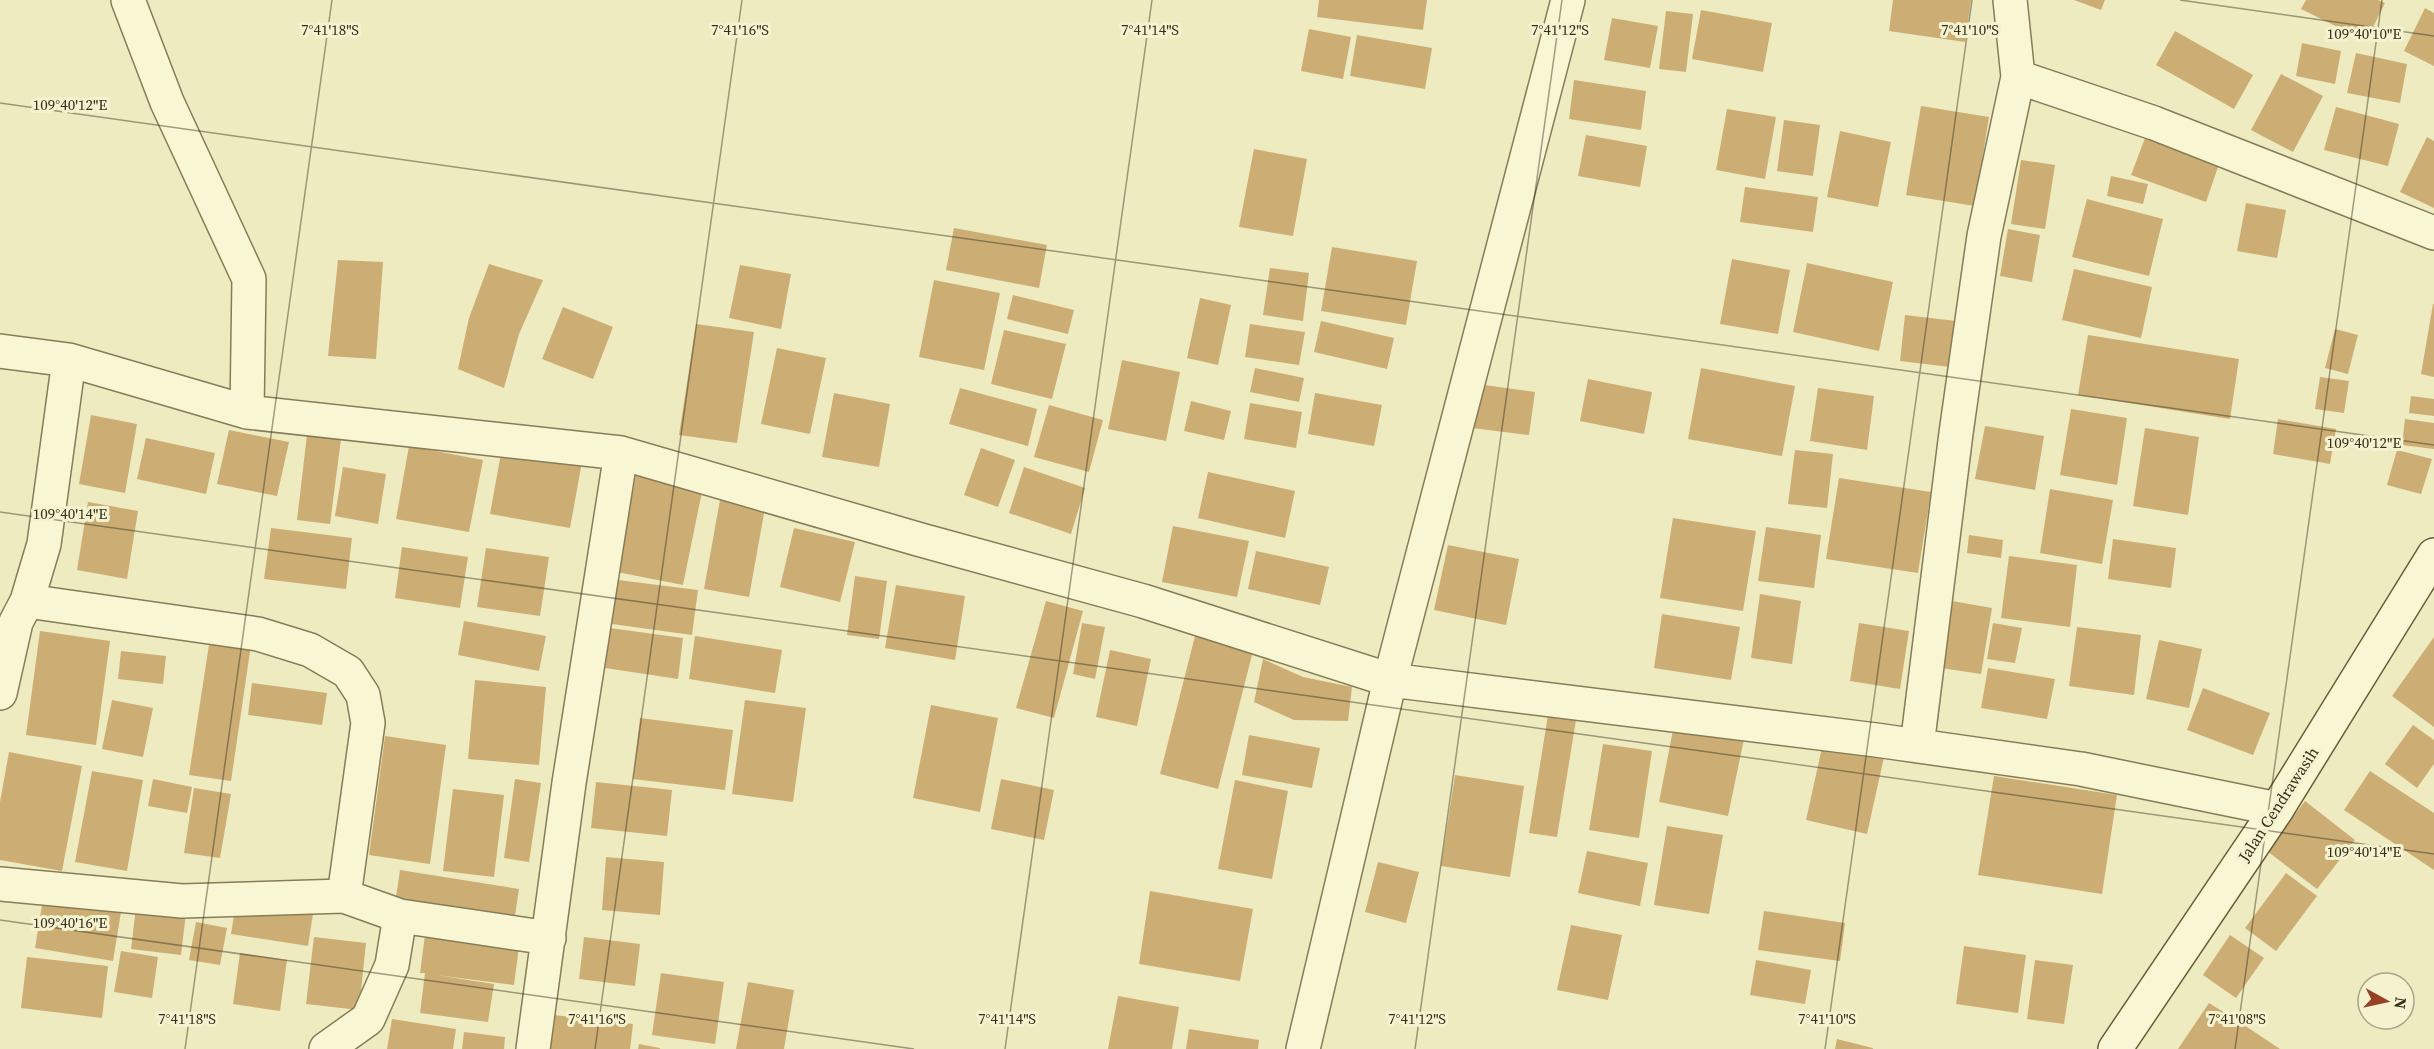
<svg xmlns="http://www.w3.org/2000/svg" width="2434" height="1049" font-family="'Source Serif 4',serif">
  <style>
    .building { fill: #ccae75 }
    .lines { fill: none; stroke-linecap: round; stroke-linejoin: round }
    .street-casing { stroke: #877c58; stroke-width: 36 }
    .secondary-casing { stroke: #685d3b; stroke-width: 36 }
    .street { stroke: #f9f6d3; stroke-width: 33 }
    .secondary { stroke: #f9f6d3; stroke-width: 33 }
    .ticks { fill: none; stroke: #362f1c; stroke-width: 1.5; stroke-opacity: 0.45 }
    .labels { text-anchor: middle; dominant-baseline: central; stroke-width: 6; stroke-linejoin: round; paint-order: stroke }
    .street-label { font-size: 16px; fill: #362f1c; stroke: #f5f3cf }
    .ticks-label { font-size: 15px; text-anchor: middle; fill: #362f1c; stroke: #f5f3cf; stroke-width: 6; stroke-linejoin: round; paint-order: stroke }
  </style>
  <rect width="100%" height="100%" fill="#eeebc0"/>
  <path class="building" d="M1319,0H1427L1423,30L1317,17Z
    M1893,0H1971L1965,42L1889,31Z
    M2074,0H2105L2101,10Z
    M2306,0H2378L2385,3L2366,41L2301,9Z
    M2425,8L2434,13V66L2404,51Z
    M1701,10L1772,23L1763,72L1692,59Z
    M1666,11L1693,14L1686,72L1659,69Z
    M1612,18L1658,26L1650,68L1604,60Z
    M1309,29L1351,37L1343,79L1301,71Z
    M2175,31L2253,75L2234,109L2156,65Z
    M1357,35L1432,48L1425,89L1350,76Z
    M2302,43L2341,51L2335,84L2296,76Z
    M2356,53L2407,64L2400,103L2347,93Z
    M2281,74L2323,96L2293,152L2251,130Z
    M1574,80L1646,91L1641,130L1569,119Z
    M1921,106L1989,117L1975,206L1906,195Z
    M2336,107L2399,124L2388,166L2324,150Z
    M1727,109L1776,117L1765,179L1716,170Z
    M1784,120L1820,125L1813,176L1777,171Z
    M1840,131L1891,142L1878,207L1827,197Z
    M1586,135L1647,146L1640,187L1578,176Z
    M2427,137L2434,141V208L2400,192Z
    M2145,138L2219,164L2206,202L2131,175Z
    M1254,149L1307,159L1293,236L1239,227Z
    M2021,160L2055,165L2045,229L2011,224Z
    M2111,176L2148,184L2143,204L2107,196Z
    M1745,187L1818,197L1813,232L1740,222Z
    M2087,199L2163,219L2149,276L2072,257Z
    M2246,203L2286,210L2277,258L2237,251Z
    M954,228L1047,245L1039,288L946,270Z
    M2008,229L2040,235L2032,282L2000,276Z
    M1332,247L1417,261L1406,325L1321,311Z
    M1732,259L1790,270L1778,334L1720,324Z
    M338,260L383,262L376,359L328,356Z
    M1807,263L1893,282L1879,351L1793,332Z
    M489,264L543,280L519,334L504,388L458,369L469,318Z
    M740,265L791,274L781,329L729,318Z
    M1270,268L1309,273L1303,321L1263,315Z
    M2074,269L2152,287L2141,338L2062,320Z
    M934,280L1000,293L984,370L919,357Z
    M1013,295L1074,310L1068,334L1007,319Z
    M1200,298L1231,305L1218,365L1187,358Z
    M2433,304H2434V377L2421,374Z
    M563,307L613,327L593,379L542,359Z
    M1905,315L1956,321L1950,367L1900,361Z
    M1321,321L1394,338L1387,369L1314,352Z
    M696,324L754,332L737,443L679,435Z
    M1250,324L1305,332L1299,365L1245,357Z
    M2335,329L2358,335L2348,374L2325,368Z
    M1004,330L1066,344L1052,399L991,384Z
    M2088,335L2239,359L2230,419L2078,395Z
    M777,348L826,358L810,434L761,424Z
    M1122,360L1180,372L1166,441L1108,429Z
    M1255,368L1304,378L1299,402L1250,392Z
    M1701,368L1795,386L1782,456L1688,439Z
    M2320,377L2349,381L2344,413L2315,409Z
    M1588,379L1652,392L1644,434L1580,421Z
    M1470,383L1535,392L1529,435L1464,427Z
    M960,388L1037,409L1028,446L949,424Z
    M1818,388L1874,396L1867,450L1810,441Z
    M834,393L890,404L879,467L822,457Z
    M1315,393L1382,405L1374,446L1308,434Z
    M2411,396L2434,399V416L2409,413Z
    M1191,401L1231,411L1224,440L1184,431Z
    M1250,403L1302,412L1296,448L1244,439Z
    M1049,405L1103,420L1089,472L1034,457Z
    M2071,409L2127,418L2117,485L2060,475Z
    M91,415L137,424L125,493L79,484Z
    M2278,419L2336,429L2330,464L2273,454Z
    M2405,419L2434,423V449L2402,445Z
    M1985,426L2044,436L2035,490L1975,479Z
    M2145,428L2199,437L2188,515L2133,506Z
    M229,430L289,442L277,496L217,484Z
    M307,435L341,439L330,524L297,520Z
    M146,438L215,453L206,494L137,479Z
    M409,446L483,460L469,532L396,519Z
    M502,448L582,462L570,528L490,514Z
    M981,448L1015,460L998,507L964,495Z
    M1795,450L1833,454L1827,508L1788,504Z
    M2397,450L2432,459L2421,494L2387,485Z
    M343,467L386,474L378,524L335,516Z
    M1024,467L1085,488L1071,534L1009,513Z
    M637,469L704,482L683,585L617,572Z
    M1208,472L1295,491L1285,538L1198,518Z
    M1839,478L1931,492L1918,573L1826,559Z
    M2050,489L2113,500L2102,564L2040,553Z
    M720,500L765,508L749,597L704,589Z
    M88,502L138,511L127,579L77,570Z
    M1673,518L1756,531L1743,611L1660,598Z
    M1173,526L1249,541L1237,597L1162,582Z
    M1766,527L1821,535L1814,588L1758,581Z
    M271,528L352,538L346,589L264,579Z
    M794,528L855,542L840,602L780,587Z
    M1969,535L2003,540L2001,558L1967,553Z
    M2113,539L2176,548L2171,588L2108,579Z
    M1448,545L1519,559L1506,625L1434,610Z
    M402,547L468,557L460,608L395,598Z
    M486,548L549,557L540,616L477,607Z
    M1256,551L1329,567L1320,605L1248,589Z
    M2009,556L2077,565L2070,627L2001,618Z
    M855,576L887,581L879,639L847,635Z
    M618,580L698,590L692,635L612,624Z
    M896,585L965,596L955,660L885,648Z
    M1760,594L1801,601L1792,664L1751,658Z
    M1046,601L1083,611L1054,718L1016,708Z
    M1952,601L1992,608L1981,674L1941,668Z
    M1662,614L1740,627L1731,680L1654,668Z
    M464,621L546,636L539,671L458,655Z
    M1082,623L1105,627L1095,679L1073,674Z
    M1859,623L1909,631L1900,689L1850,681Z
    M1993,623L2022,628L2015,663L1987,659Z
    M2077,627L2141,635L2134,695L2069,686Z
    M610,628L683,638L678,679L605,668Z
    M40,631L110,641L96,745L26,735Z
    M1196,632L1254,647L1218,789L1160,774Z
    M695,636L782,650L775,693L689,679Z
    M2434,637V727L2392,696Z
    M210,638L251,645L231,781L189,775Z
    M2159,640L2202,649L2189,708L2146,699Z
    M1110,650L1151,659L1137,726L1096,717Z
    M121,651L166,656L163,684L118,679Z
    M1263,659L1303,677L1352,687L1348,721L1294,720L1254,702Z
    M1988,668L2055,679L2047,719L1981,708Z
    M475,680L546,687L539,765L468,759Z
    M252,683L327,693L322,725L248,715Z
    M2203,688L2270,713L2253,755L2187,730Z
    M112,700L153,708L143,757L102,749Z
    M745,700L806,708L793,802L732,794Z
    M931,705L998,718L980,812L913,798Z
    M1548,715L1576,720L1557,837L1529,833Z
    M640,718L733,730L725,790L633,779Z
    M1674,725L1744,739L1728,816L1659,802Z
    M2413,725L2434,740V764L2417,788L2385,764Z
    M1249,735L1320,748L1312,788L1242,775Z
    M385,736L446,745L430,864L369,855Z
    M1823,743L1884,757L1867,834L1806,820Z
    M1603,744L1652,751L1639,838L1589,830Z
    M9,752L82,766L62,871L0,860V802Z
    M92,771L143,780L127,871L75,862Z
    M2370,771L2434,813V870L2344,810Z
    M1455,775L1524,786L1510,877L1441,866Z
    M1994,776L2117,795L2102,894L1978,875Z
    M153,779L192,787L187,813L148,806Z
    M515,779L541,783L529,862L504,858Z
    M1001,779L1054,790L1044,840L991,829Z
    M1235,780L1288,791L1272,879L1218,869Z
    M596,782L672,790L667,836L591,828Z
    M194,788L231,794L220,858L184,853Z
    M453,789L504,795L494,877L443,871Z
    M2305,801L2355,840L2317,889L2267,851Z
    M1667,826L1723,835L1709,914L1654,905Z
    M1587,851L1648,863L1640,906L1578,893Z
    M606,857L664,862L660,915L602,910Z
    M1378,862L1419,872L1406,923L1365,912Z
    M400,870L519,889L514,922L395,904Z
    M2286,873L2317,896L2276,951L2245,928Z
    M1150,891L1253,909L1240,981L1139,964Z
    M43,899L121,912L113,961L35,948Z
    M137,899L187,905L181,955L131,949Z
    M236,903L313,914L308,946L231,934Z
    M1764,911L1845,923L1840,961L1758,950Z
    M196,922L227,928L220,965L189,960Z
    M1571,925L1622,935L1608,1000L1557,990Z
    M425,935L519,947L514,985L436,975L494,984L488,1022L420,1013L425,973H420Z
    M2230,935L2264,958L2236,998L2203,975Z
    M314,937L366,943L359,1010L306,1004Z
    M584,937L640,944L635,986L579,979Z
    M1964,946L2026,955L2018,1013L1956,1004Z
    M121,951L158,957L152,998L114,992Z
    M240,953L287,960L280,1011L233,1004Z
    M27,957L108,966L102,1018L21,1008Z
    M1756,960L1811,970L1805,1004L1750,995Z
    M2035,960L2073,965L2064,1024L2027,1019Z
    M661,973L724,982L715,1044L652,1035Z
    M748,982L794,990L784,1049H736Z
    M1118,996L1179,1007L1172,1049H1108Z
    M2209,1003L2241,1023L2280,1049H2178Z
    M545,1014L633,1024L630,1049H541Z
    M392,1019L456,1029L453,1049H387Z
    M1189,1029L1259,1040L1258,1049H1186Z
    M464,1032L505,1037L504,1049H462Z
    M1837,1039L1873,1048V1049H1835Z
    M639,1044L660,1048V1049H638Z"/>
  <g class="lines">
    <defs>
      <path id="street" d="M128,0L167,102L249,279L247,412
        M2010,0L2018,77
        M0,351L69,360L247,412L621,453L921,540L1143,601L1390,680L1876,740L2081,769L2277,809
        M27,601L258,634L310,650L348,672L363,695L368,723L344,896
        M0,693L16,622L27,601L44,544L69,360
        M1917,746L1956,433L1984,236L2018,77L2154,123L2434,233
        M0,884L182,901L344,896L400,916L549,938
        M326,1049L368,1019L392,965L400,916
        M533,1049L569,783L621,453
        M1303,1049L1390,680L1568,0"/>
      <path id="secondary" d="M2115,1049L2277,809L2434,555"/>
    </defs>
    <use href="#street" class="street-casing"/>
    <use href="#secondary" class="secondary-casing"/>
    <use href="#street" class="street"/>
    <use href="#secondary" class="secondary"/>
  </g>
  <path class="ticks" d="M2180,0L2434,36M0,103L2434,445M0,512L2434,854M0,920L914,1049M185,1049L332,0M595,1049L742,0M1005,1049L1152,0M1415,1049L1562,0M1825,1049L1972,0M2235,1049L2382,0"/>
  <g class="labels">
    <g class="street-label">
      <text transform="translate(2278 804) rotate(-57)">Jalan Cendrawasih</text>
    </g>
  </g>
  <g class="ticks-label">
    <text x="330" y="35">7°41'18"S</text>
    <text x="740" y="35">7°41'16"S</text>
    <text x="1150" y="35">7°41'14"S</text>
    <text x="1560" y="35">7°41'12"S</text>
    <text x="1970" y="35">7°41'10"S</text>
    <text x="2364" y="39">109°40'10"E</text>
    <text x="70" y="110">109°40'12"E</text>
    <text x="2364" y="448">109°40'12"E</text>
    <text x="70" y="519">109°40'14"E</text>
    <text x="2364" y="857">109°40'14"E</text>
    <text x="70" y="928">109°40'16"E</text>
    <text x="187" y="1024">7°41'18"S</text>
    <text x="597" y="1024">7°41'16"S</text>
    <text x="1007" y="1024">7°41'14"S</text>
    <text x="1417" y="1024">7°41'12"S</text>
    <text x="1827" y="1024">7°41'10"S</text>
    <text x="2237" y="1024">7°41'08"S</text>
  </g>
  <g transform="translate(2386 1001) rotate(98)"><circle r="28" fill="#f5f3cf" stroke="#a9a587" stroke-width="1.5"/>
  <path d="M0-4.5L10 22L0 15L-10 22Z" fill="#964128"/>
  <text y="-9" font-size="16" font-weight="bold" text-anchor="middle" fill="#362f1c">N</text>
  </g>
</svg>
